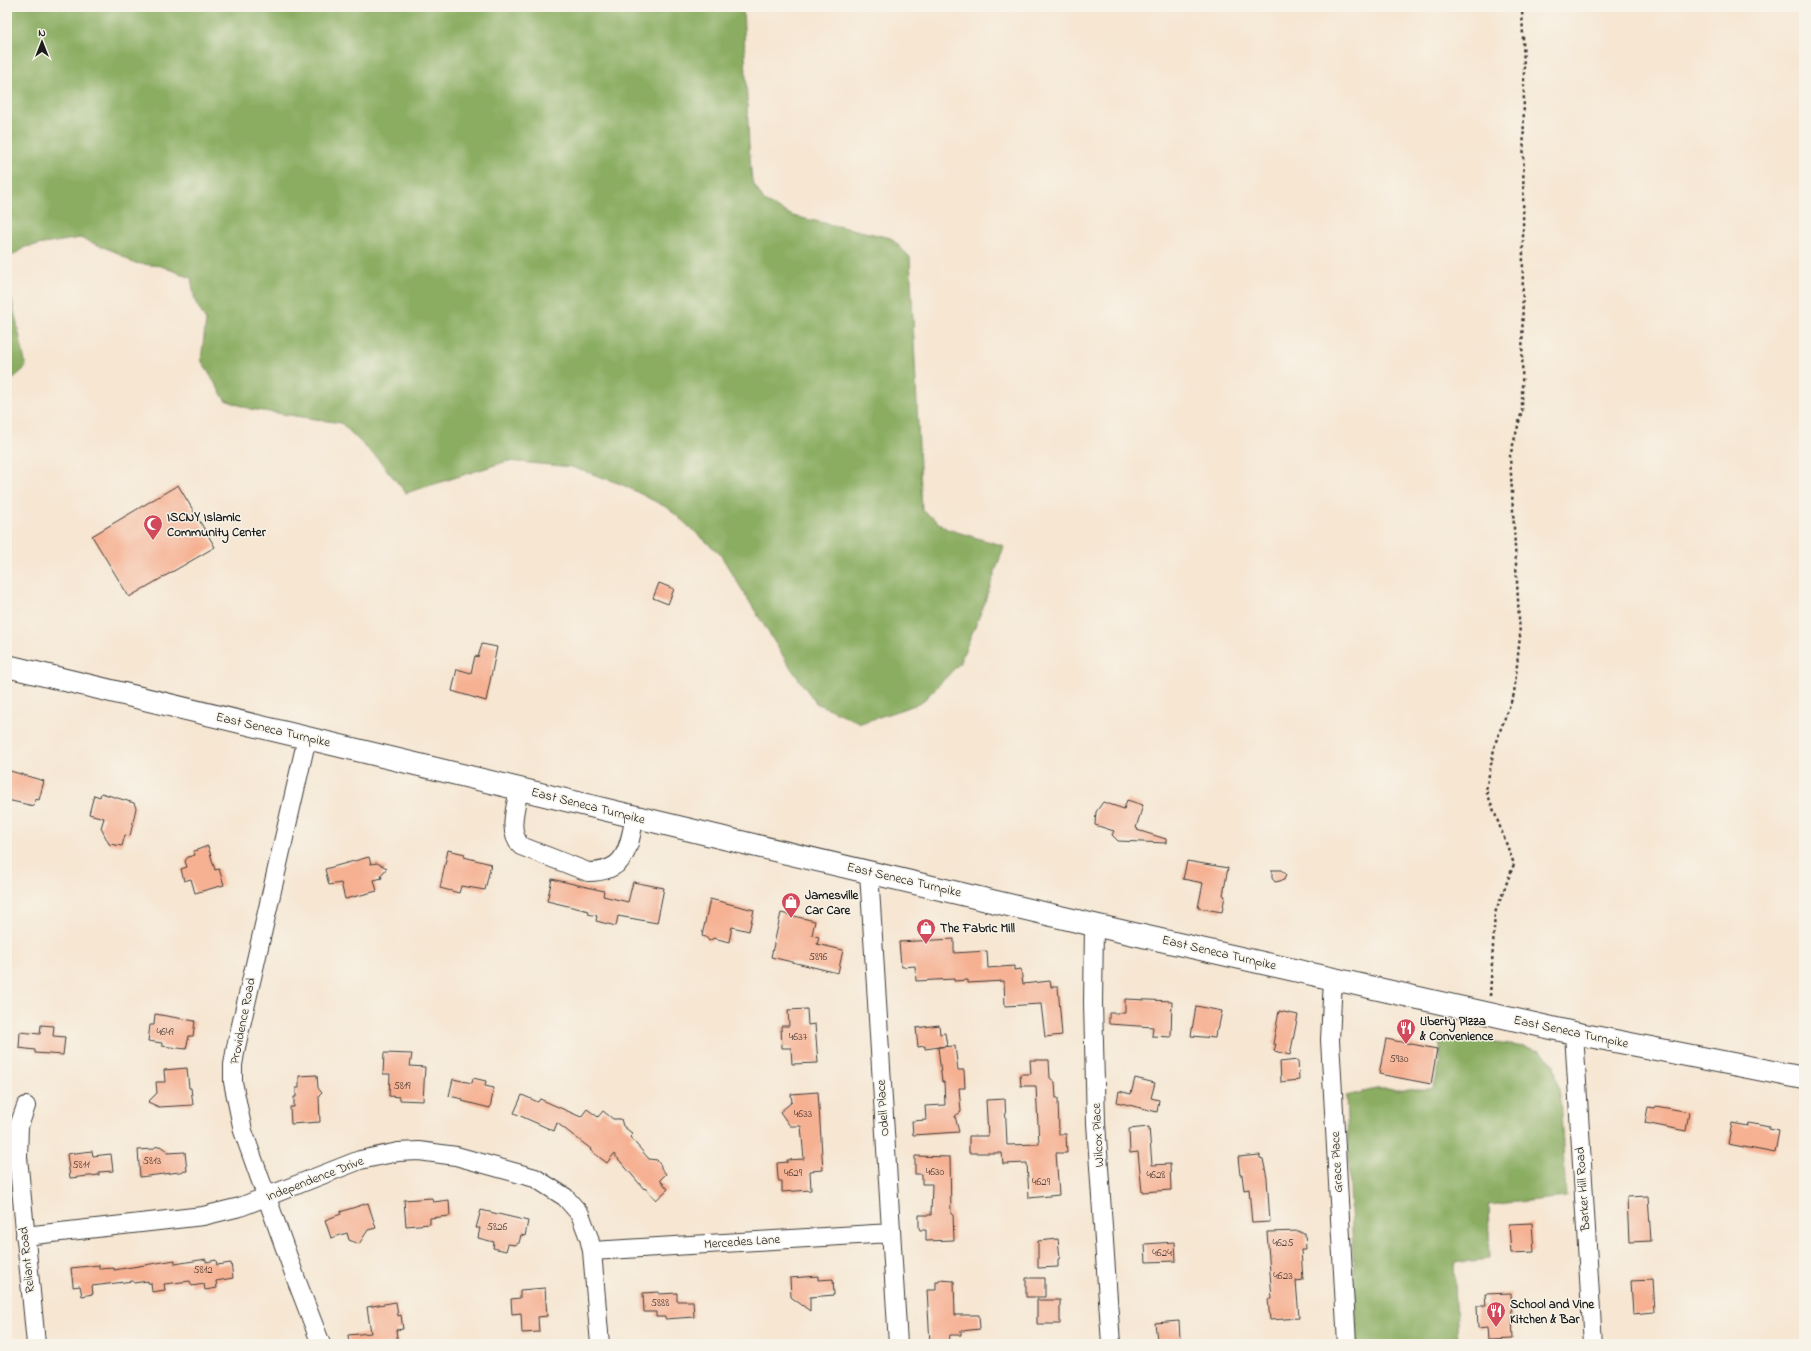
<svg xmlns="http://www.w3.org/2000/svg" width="1811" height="1351" font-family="'Indie Flower',sans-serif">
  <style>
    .forest { fill: #8bad62; stroke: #54643f }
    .building { fill: #f6b193 }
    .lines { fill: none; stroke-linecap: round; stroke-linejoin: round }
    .minor-casing { stroke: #3d3a37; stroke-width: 20 }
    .major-casing { stroke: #3d3a37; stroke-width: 24 }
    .path { stroke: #3d3a37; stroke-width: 2.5; stroke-dasharray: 3 3; stroke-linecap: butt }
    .minor { stroke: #fff; stroke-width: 18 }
    .major { stroke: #fff; stroke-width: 22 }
    .labels { text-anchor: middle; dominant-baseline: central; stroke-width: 3; stroke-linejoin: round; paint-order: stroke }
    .number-label { font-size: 11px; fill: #52413a }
    .poi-label { font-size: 13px; font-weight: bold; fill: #1c1c1c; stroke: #f7f3e8; text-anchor: start }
    .street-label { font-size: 13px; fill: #1c1c1c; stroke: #f7f3e8 }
  </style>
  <rect width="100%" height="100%" fill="#f7f3e8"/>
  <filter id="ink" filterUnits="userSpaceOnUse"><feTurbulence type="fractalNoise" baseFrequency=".025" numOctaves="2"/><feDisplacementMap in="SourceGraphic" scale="8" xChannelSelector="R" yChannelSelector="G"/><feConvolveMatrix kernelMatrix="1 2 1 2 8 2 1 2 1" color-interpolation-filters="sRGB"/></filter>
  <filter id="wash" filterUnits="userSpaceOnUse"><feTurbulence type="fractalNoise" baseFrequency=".012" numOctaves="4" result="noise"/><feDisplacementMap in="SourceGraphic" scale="16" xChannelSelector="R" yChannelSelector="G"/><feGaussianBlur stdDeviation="0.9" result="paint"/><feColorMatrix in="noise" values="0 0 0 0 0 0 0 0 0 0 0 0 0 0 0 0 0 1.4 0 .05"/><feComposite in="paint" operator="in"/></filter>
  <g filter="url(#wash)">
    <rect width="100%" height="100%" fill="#f6e6d2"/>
    <path class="forest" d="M7,7H743L749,146L752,181L764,201L793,216L891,238L910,257L922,510L947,529L1004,546L982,610L959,664L921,703L861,723L816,703L788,664L720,554L668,508L621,484L572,467L508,461L406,493L377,458L341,423L250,409L225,400L201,360L206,321L195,301L191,278L161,266L133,263L116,252L80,238L25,247L7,259Z
      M7,276L26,367L7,384Z
      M1440,1036L1525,1047L1541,1051L1554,1065L1560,1096L1566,1197L1488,1205L1490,1259L1454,1263L1458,1344H1357L1346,1096L1376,1089H1433L1439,1067Z"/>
    <g id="blocks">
      <path class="building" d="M178,485L215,547L129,597L92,536Z
        M659,583L674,589L668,604L653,598Z
        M482,644L497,647L486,701L452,691L457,669L471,673L475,656L478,657Z
        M7,770L44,781L39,800L35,799L34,806L7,800Z
        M101,793L134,803L136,808L130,836L125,835L122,846L109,844L101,828L104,818L89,814L94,795L100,797Z
        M1127,800L1143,805L1136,828L1138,829L1137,830L1166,839V843L1118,841L1112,835L1114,831L1095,825L1096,812L1103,802L1124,809Z
        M208,846L215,870L219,869L224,885L195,893L191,879L184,881L181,869L187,867L185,861L188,857L195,855L194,851Z
        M448,850L465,854L464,857L491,864L485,890L461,886L459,893L440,888Z
        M369,857L371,864L377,863L387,868L381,875L382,878L374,880L377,891L345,899L341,883L329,885L325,869Z
        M1187,861L1228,868L1223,895L1225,896L1222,912L1198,908L1203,883L1183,879Z
        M1272,870H1281L1286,874L1284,880L1275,882L1272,878Z
        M552,879L604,891L603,896L628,902L633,882L664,888L657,923L618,916L616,926L596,921L597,916L588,914L589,911L547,901Z
        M710,899L754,910L749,931L732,927L729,942L714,938L709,941L706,937L702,936Z
        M781,913L815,921L812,935L819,937L817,944L843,950L838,973L771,957Z
        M954,939V953L987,951L988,968L1014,966V970L1021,969L1023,984L1050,981L1051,987H1058L1062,1035L1045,1037L1041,1004L1005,1006L1004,981L968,983V980L954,981V979L916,981L915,966L902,967L901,965L899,942Z
        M1125,999L1172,1001L1171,1037L1152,1036L1153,1027L1109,1024V1013H1125Z
        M1196,1006L1222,1011L1218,1030H1216L1215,1038L1191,1036Z
        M807,1009L808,1025L815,1024L818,1063L792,1064L791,1048H782L781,1026H789L788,1010Z
        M1279,1011L1298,1015L1290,1055L1274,1051L1276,1044H1273Z
        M155,1014L195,1021L193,1036H189L186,1049L162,1046V1043L148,1041L150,1025H154Z
        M41,1025L54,1026L53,1036L65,1037L63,1055L35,1053V1050L19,1048L20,1032L40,1034Z
        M939,1025L940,1034L945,1033L947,1046L925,1049V1046L918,1047L916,1028Z
        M1386,1039L1437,1049L1431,1084L1379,1074Z
        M955,1046L958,1070H964L965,1088H959L961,1112L955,1116L959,1132L913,1135L912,1121L926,1120L925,1106L945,1105L944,1082H942L938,1047Z
        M384,1053L412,1054L410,1066L425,1067L423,1101L400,1100V1097L389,1096L390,1074H383Z
        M1030,1060H1049L1050,1078L1055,1082L1056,1098H1058L1059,1134H1066L1067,1153H1056L1059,1195L1029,1198L1027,1163L1003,1164L1002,1153H969V1136H988L986,1100L1005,1099L1007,1145L1039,1144L1036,1086H1021L1020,1074H1031Z
        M1298,1060L1299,1080L1281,1082L1280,1062Z
        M187,1068L189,1088H191L193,1105L159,1107L148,1102L157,1093L156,1082H165L164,1070Z
        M317,1075L318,1088L322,1093L319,1096L320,1122L291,1124L290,1107H294V1097H296V1088H299V1076Z
        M473,1078L486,1081L485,1086L494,1088L490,1108L462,1101L463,1099L449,1096L453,1079L472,1083Z
        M1135,1078L1155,1083L1151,1098L1159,1100L1157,1112L1117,1102L1119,1091L1131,1094Z
        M818,1092L823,1170L810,1171L811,1190L782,1192V1181H779L778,1178L777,1163L788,1162L787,1160L804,1159L801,1126H790L780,1112L792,1102L791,1094Z
        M522,1095L538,1102L540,1099L581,1117L587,1109L598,1117L603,1111L613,1119H621L623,1126L633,1134L630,1137L649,1159L657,1160L661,1166V1168L666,1174L660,1180L668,1189L656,1200L645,1188L644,1189L614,1154L607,1163L590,1150L591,1149L557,1123L554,1131L514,1113Z
        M1656,1106L1689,1112L1686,1131L1645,1123L1648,1107L1655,1108Z
        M1732,1123L1748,1126L1749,1123L1769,1127V1129L1779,1131L1775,1153L1728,1144Z
        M1149,1127L1152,1165L1170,1164L1171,1190L1142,1192L1138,1152L1130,1153L1129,1129Z
        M160,1146L167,1151V1153L185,1152L187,1171L140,1177L138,1150L153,1149L155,1147Z
        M92,1151L93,1156L111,1154L113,1171L99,1172V1175L70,1178L67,1154Z
        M1260,1155V1158L1263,1159L1267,1178L1270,1222L1252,1223L1249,1189L1244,1190L1242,1175H1240L1238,1157Z
        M915,1156L950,1157L951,1214H953L954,1240L926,1241V1230H920L919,1228V1215H931L932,1184H922V1174H915Z
        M1648,1196L1651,1241L1629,1242L1627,1197Z
        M432,1198L433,1202L449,1200L450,1216L430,1218V1224L406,1226L404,1200Z
        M368,1203L376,1228L368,1230L359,1244L349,1240L347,1233L331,1238L325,1220L341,1214L340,1212Z
        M481,1210L528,1221L525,1236L521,1235L519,1243L515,1245L508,1244L506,1251L493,1248L494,1242L478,1238L480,1228H476Z
        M1532,1223L1534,1252L1511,1253L1509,1224Z
        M1300,1231V1233H1305L1306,1250H1301L1303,1280L1296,1281L1299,1318L1270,1320L1268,1299H1272L1267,1232Z
        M1058,1239L1060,1258L1058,1259V1267L1038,1268V1241Z
        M1175,1242L1176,1261L1146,1262L1145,1244Z
        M206,1259V1262L216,1260L217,1265L231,1263L233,1278L216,1281L217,1288L205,1290L204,1284L192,1286L190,1281L164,1284L165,1290L152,1292L151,1283H148V1281L134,1283L133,1281L92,1286L93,1294L82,1296L80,1286L73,1287V1285L71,1268L99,1265V1269L114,1268V1270L175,1260V1264Z
        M818,1276V1280L833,1279L834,1295L810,1297V1311L791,1297L790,1278Z
        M1026,1278H1045V1297H1026Z
        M939,1280L954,1281L955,1315H979L980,1329L961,1331V1335H950L949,1343L930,1344L927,1290H936V1282H939Z
        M1652,1280L1654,1312L1633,1314L1631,1281Z
        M545,1288L547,1316L538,1317L539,1332L522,1333L521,1313L512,1314L511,1299L520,1298V1290Z
        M659,1292V1294L677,1293V1301H693L694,1317L665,1319V1317H656V1312H644L643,1293Z
        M1511,1293L1513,1339L1488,1340L1487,1327L1478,1328L1477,1306H1486L1485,1294Z
        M1037,1300H1060V1324H1037Z
        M396,1302L398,1316L401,1315L403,1329L396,1330L398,1344H349L348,1335L371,1333L367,1307Z
        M1179,1321L1180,1338L1157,1340L1155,1323Z"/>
    </g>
  </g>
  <g filter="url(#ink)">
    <use href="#blocks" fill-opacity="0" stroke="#3d3a37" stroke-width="1"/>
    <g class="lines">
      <defs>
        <path id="minor" d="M307,738L236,1047L233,1065V1082L243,1131L296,1279L321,1344
          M519,789C516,808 507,831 521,846L588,872C627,872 628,848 635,817
          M869,872L898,1344
          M1094,925L1093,1003L1096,1123L1111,1344
          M1333,979L1330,1040L1347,1344
          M1574,1033L1593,1344
          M26,1106L19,1126L18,1157L36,1344
          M25,1236L203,1216L240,1207L360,1160L398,1152L419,1151L456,1156L535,1178L565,1197L580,1214L589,1238L592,1251L600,1344
          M592,1251L891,1233"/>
        <path id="major" d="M7,666L753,845L1094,925L1574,1033L1804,1078"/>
      </defs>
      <use href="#minor" class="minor-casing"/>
      <use href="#major" class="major-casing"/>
      <path class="path" d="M1490,996L1495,913L1514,864L1486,790L1495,744L1514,694L1520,636L1510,456L1522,411L1524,71L1522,7"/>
      <use href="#minor" class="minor"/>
      <use href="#major" class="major"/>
    </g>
  </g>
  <defs>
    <symbol id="mosque-pin" viewBox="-11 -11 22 30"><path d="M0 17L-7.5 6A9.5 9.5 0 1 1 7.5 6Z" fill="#d1495b" stroke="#f7f3e8"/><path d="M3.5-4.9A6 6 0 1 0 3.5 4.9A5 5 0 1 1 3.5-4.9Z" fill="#fff"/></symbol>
    <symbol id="shop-pin" viewBox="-11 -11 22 30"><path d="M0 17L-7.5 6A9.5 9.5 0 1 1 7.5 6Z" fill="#d1495b" stroke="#f7f3e8"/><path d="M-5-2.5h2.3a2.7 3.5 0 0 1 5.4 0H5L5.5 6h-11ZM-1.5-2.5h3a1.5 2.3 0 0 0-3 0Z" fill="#fff"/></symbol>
    <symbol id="restaurant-pin" viewBox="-11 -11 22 30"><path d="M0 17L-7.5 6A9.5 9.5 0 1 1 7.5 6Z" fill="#d1495b" stroke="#f7f3e8"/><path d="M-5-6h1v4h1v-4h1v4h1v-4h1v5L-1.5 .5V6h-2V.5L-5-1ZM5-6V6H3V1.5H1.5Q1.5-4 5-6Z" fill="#fff"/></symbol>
  </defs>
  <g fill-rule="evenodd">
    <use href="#mosque-pin" x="142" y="513" width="22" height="30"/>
    <use href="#shop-pin" x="780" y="891" width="22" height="30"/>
    <use href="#shop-pin" x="915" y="917" width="22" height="30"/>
    <use href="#restaurant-pin" x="1395" y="1017" width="22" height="30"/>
    <use href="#restaurant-pin" x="1485" y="1300" width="22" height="30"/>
  </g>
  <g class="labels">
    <g class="number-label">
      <text x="818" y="957">5896</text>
      <text x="165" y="1032">4649</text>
      <text x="798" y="1037">4637</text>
      <text x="1399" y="1059">5930</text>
      <text x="402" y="1086">5819</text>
      <text x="803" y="1114">4633</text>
      <text x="152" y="1161">5813</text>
      <text x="81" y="1165">5811</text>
      <text x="935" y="1172">4630</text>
      <text x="793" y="1173">4629</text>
      <text x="1156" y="1175">4628</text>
      <text x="1041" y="1182">4629</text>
      <text x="497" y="1227">5826</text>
      <text x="1283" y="1243">4625</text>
      <text x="1162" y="1253">4624</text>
      <text x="203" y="1270">5812</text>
      <text x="1283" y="1276">4623</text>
      <text x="660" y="1303">5888</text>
    </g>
    <g class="poi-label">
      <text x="167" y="517">ISCNY Islamic<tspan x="167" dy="15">Community Center</tspan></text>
      <text x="805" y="895">Jamesville<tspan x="805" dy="15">Car Care</tspan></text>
      <text x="940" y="928">The Fabric Mill</text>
      <text x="1420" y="1021">Liberty Pizza<tspan x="1420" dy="15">&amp; Convenience</tspan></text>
      <text x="1510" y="1304">School and Vine<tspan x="1510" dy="15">Kitchen &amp; Bar</tspan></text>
    </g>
    <g class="street-label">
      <text transform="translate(273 730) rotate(13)">East Seneca Turnpike</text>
      <text transform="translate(588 806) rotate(14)">East Seneca Turnpike</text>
      <text transform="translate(904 880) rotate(13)">East Seneca Turnpike</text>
      <text transform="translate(1219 953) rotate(13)">East Seneca Turnpike</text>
      <text transform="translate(243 1021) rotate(-79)">Providence Road</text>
      <text transform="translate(1571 1032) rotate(12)">East Seneca Turnpike</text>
      <text transform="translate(883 1108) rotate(-94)">Odell Place</text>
      <text transform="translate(1098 1135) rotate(-93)">Wilcox Place</text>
      <text transform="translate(1337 1162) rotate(-93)">Grace Place</text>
      <text transform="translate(315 1179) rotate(-21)">Independence Drive</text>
      <text transform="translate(1583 1189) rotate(-94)">Barker Hill Road</text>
      <text transform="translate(742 1242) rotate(-4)">Mercedes Lane</text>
      <text transform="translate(27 1260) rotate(-96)">Reliant Road</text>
    </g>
  </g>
  <rect width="1811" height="1351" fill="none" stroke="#f7f3e8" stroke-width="24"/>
  <g transform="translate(42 42)" stroke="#f7f3e8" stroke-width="3" paint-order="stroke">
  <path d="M0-3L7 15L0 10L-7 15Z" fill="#1c1c1c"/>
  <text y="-6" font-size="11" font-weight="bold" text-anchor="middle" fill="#1c1c1c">N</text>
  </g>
</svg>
